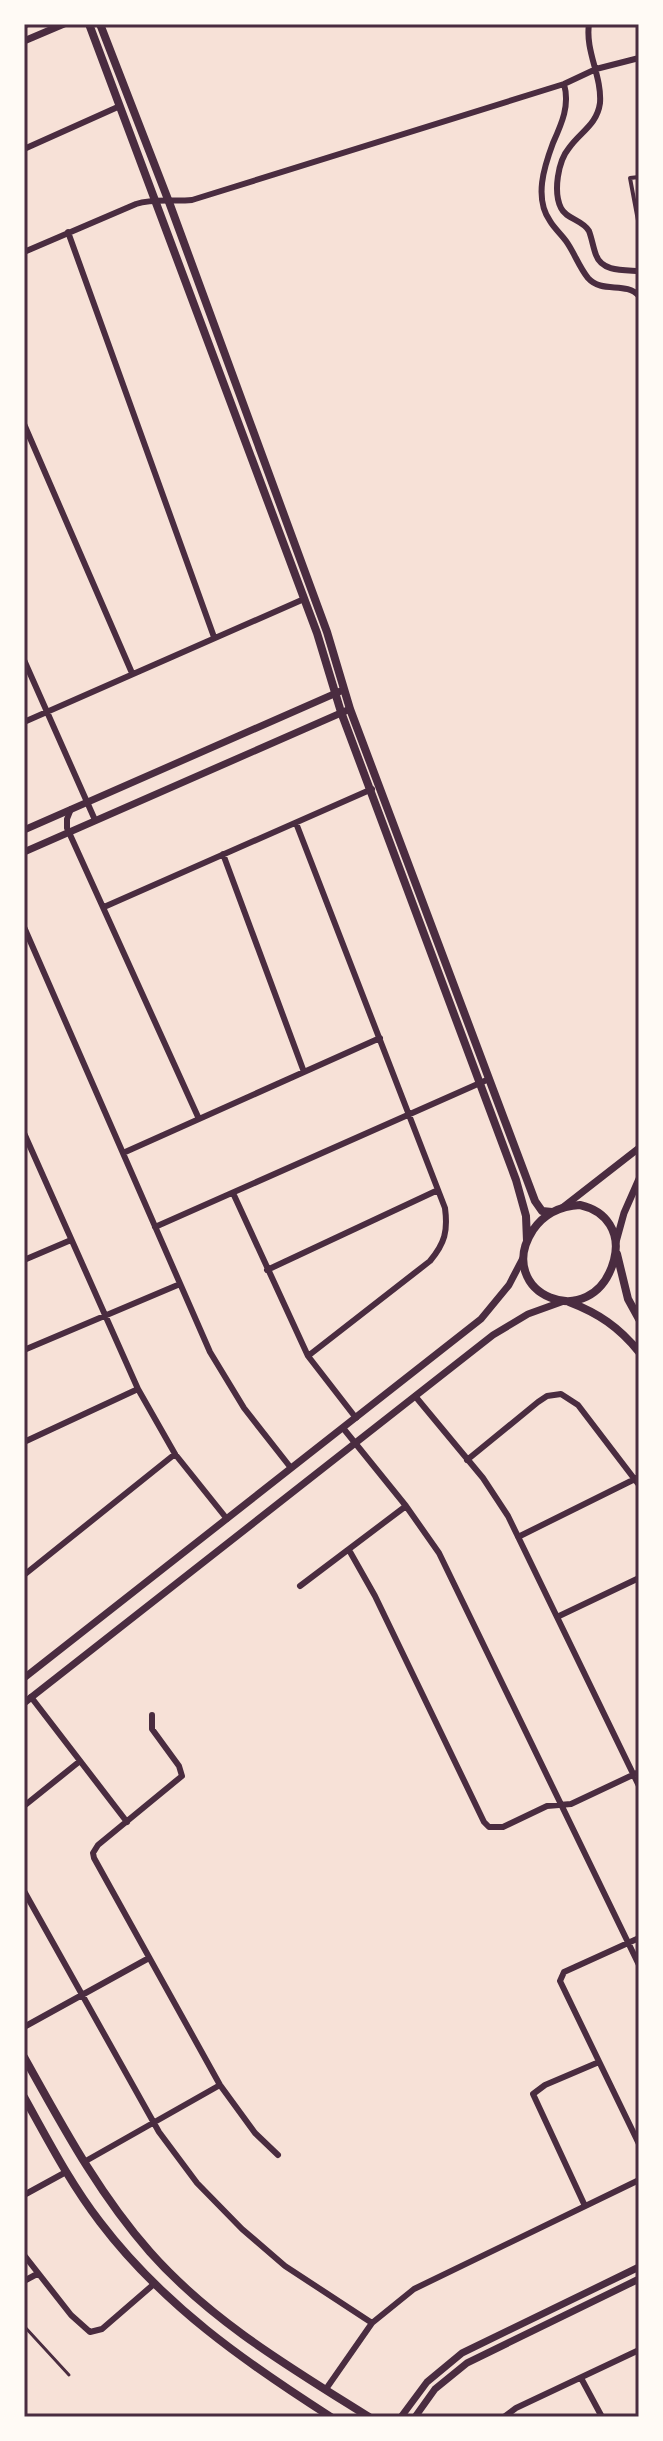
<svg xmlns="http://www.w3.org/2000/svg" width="663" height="2441" font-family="'PT Serif',serif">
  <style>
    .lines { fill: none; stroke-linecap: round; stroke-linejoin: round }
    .service { stroke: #4a2c40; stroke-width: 3 }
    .pedestrian { stroke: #4a2c40; stroke-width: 4 }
    .minor { stroke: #4a2c40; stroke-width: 6 }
    .tertiary { stroke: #4a2c40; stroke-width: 7 }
    .secondary { stroke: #4a2c40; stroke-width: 8 }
    .neatline { fill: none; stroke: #4a2c40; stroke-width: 3 }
  </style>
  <rect width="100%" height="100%" fill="#f7e1d7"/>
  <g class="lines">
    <path class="service" d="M24,2326L69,2375"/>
    <path class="pedestrian" d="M639,177L630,178L639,226"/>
    <path class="minor" d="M589,24C585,51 602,76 600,103C597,125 580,132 569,148C558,161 553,192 561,208C566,219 583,220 589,231C592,239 593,247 596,255C602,272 624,270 639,271
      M564,84C570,105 562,123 553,143C544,167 534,198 550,221C554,228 561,234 566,241C574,252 579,267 588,278C602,294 626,281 639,296
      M24,149L120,106
      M68,232L214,637
      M24,252L136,204C155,198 172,202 192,200L564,84L596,69L639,58
      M24,424L132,673
      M24,660L95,820
      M24,722L304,599
      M71,809L67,819V828L199,1119
      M296,823L445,1208C448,1231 445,1243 430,1261L308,1356
      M223,854L304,1072
      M104,907L372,789
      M24,927L210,1352L244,1408L291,1468
      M24,1133L138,1389L175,1454L227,1519
      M123,1153L380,1038
      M233,1193L308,1356L356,1418
      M155,1227L489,1079
      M24,1260L71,1240
      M267,1270L438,1190
      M24,1350L180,1284
      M415,1396L483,1478L508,1516L639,1786
      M343,1428L406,1506L439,1553L639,1965
      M24,1442L138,1389
      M467,1460L538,1402L547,1396L561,1394L578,1405L639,1485
      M518,1537L639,1477
      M349,1550L375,1596L484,1822L489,1827H503L547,1806L571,1804L639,1772
      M24,1575L175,1454
      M300,1586L406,1506
      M557,1617L639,1578
      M31,1697L127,1822
      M152,1715V1729L179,1766L182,1776L98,1845L93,1853L94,1858L220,2085L255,2133L278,2155
      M24,1806L80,1761
      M24,1891L159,2132L197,2183L242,2229L285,2266L372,2323
      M639,1938L564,1972L560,1981L639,2144
      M24,2027L149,1958
      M84,2162L220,2085
      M24,2195L66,2172
      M585,2206L533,2094L545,2085L599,2062
      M24,2255L71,2315L90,2332L102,2329L154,2284
      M24,2281L37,2274
      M581,2378L602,2417
      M326,2389L372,2323L414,2289L639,2180
      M504,2417L516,2408L639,2350"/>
    <path class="tertiary" d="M24,25L27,24
      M24,41L64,24
      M24,830L343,690
      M24,852L350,709
      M562,1208L639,1148
      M616,1242L624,1213L639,1179
      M24,1678L481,1319L509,1285L523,1258
      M24,1703L493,1335L528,1314L564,1301
      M401,2417L427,2382L462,2353L639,2267
      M415,2417L435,2389L467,2363L639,2279"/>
    <path class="secondary" d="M89,24L317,633L341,712L516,1180L526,1216L527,1241
      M100,24L169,202L327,632L350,709L535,1201L542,1211L552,1212
      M580,1205C607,1211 621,1233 614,1260C593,1337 492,1293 533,1230C544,1214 561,1206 580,1205Z
      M617,1254L628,1299L639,1319
      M569,1302C598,1313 619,1327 639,1352
      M24,2057C62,2125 98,2193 150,2252C211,2321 291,2368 369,2417
      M24,2097C48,2140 70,2183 100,2222C163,2305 245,2362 331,2417"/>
  </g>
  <rect width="663" height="2441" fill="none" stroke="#fffaf5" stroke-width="52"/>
  <rect x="26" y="26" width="611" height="2389" class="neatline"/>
</svg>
